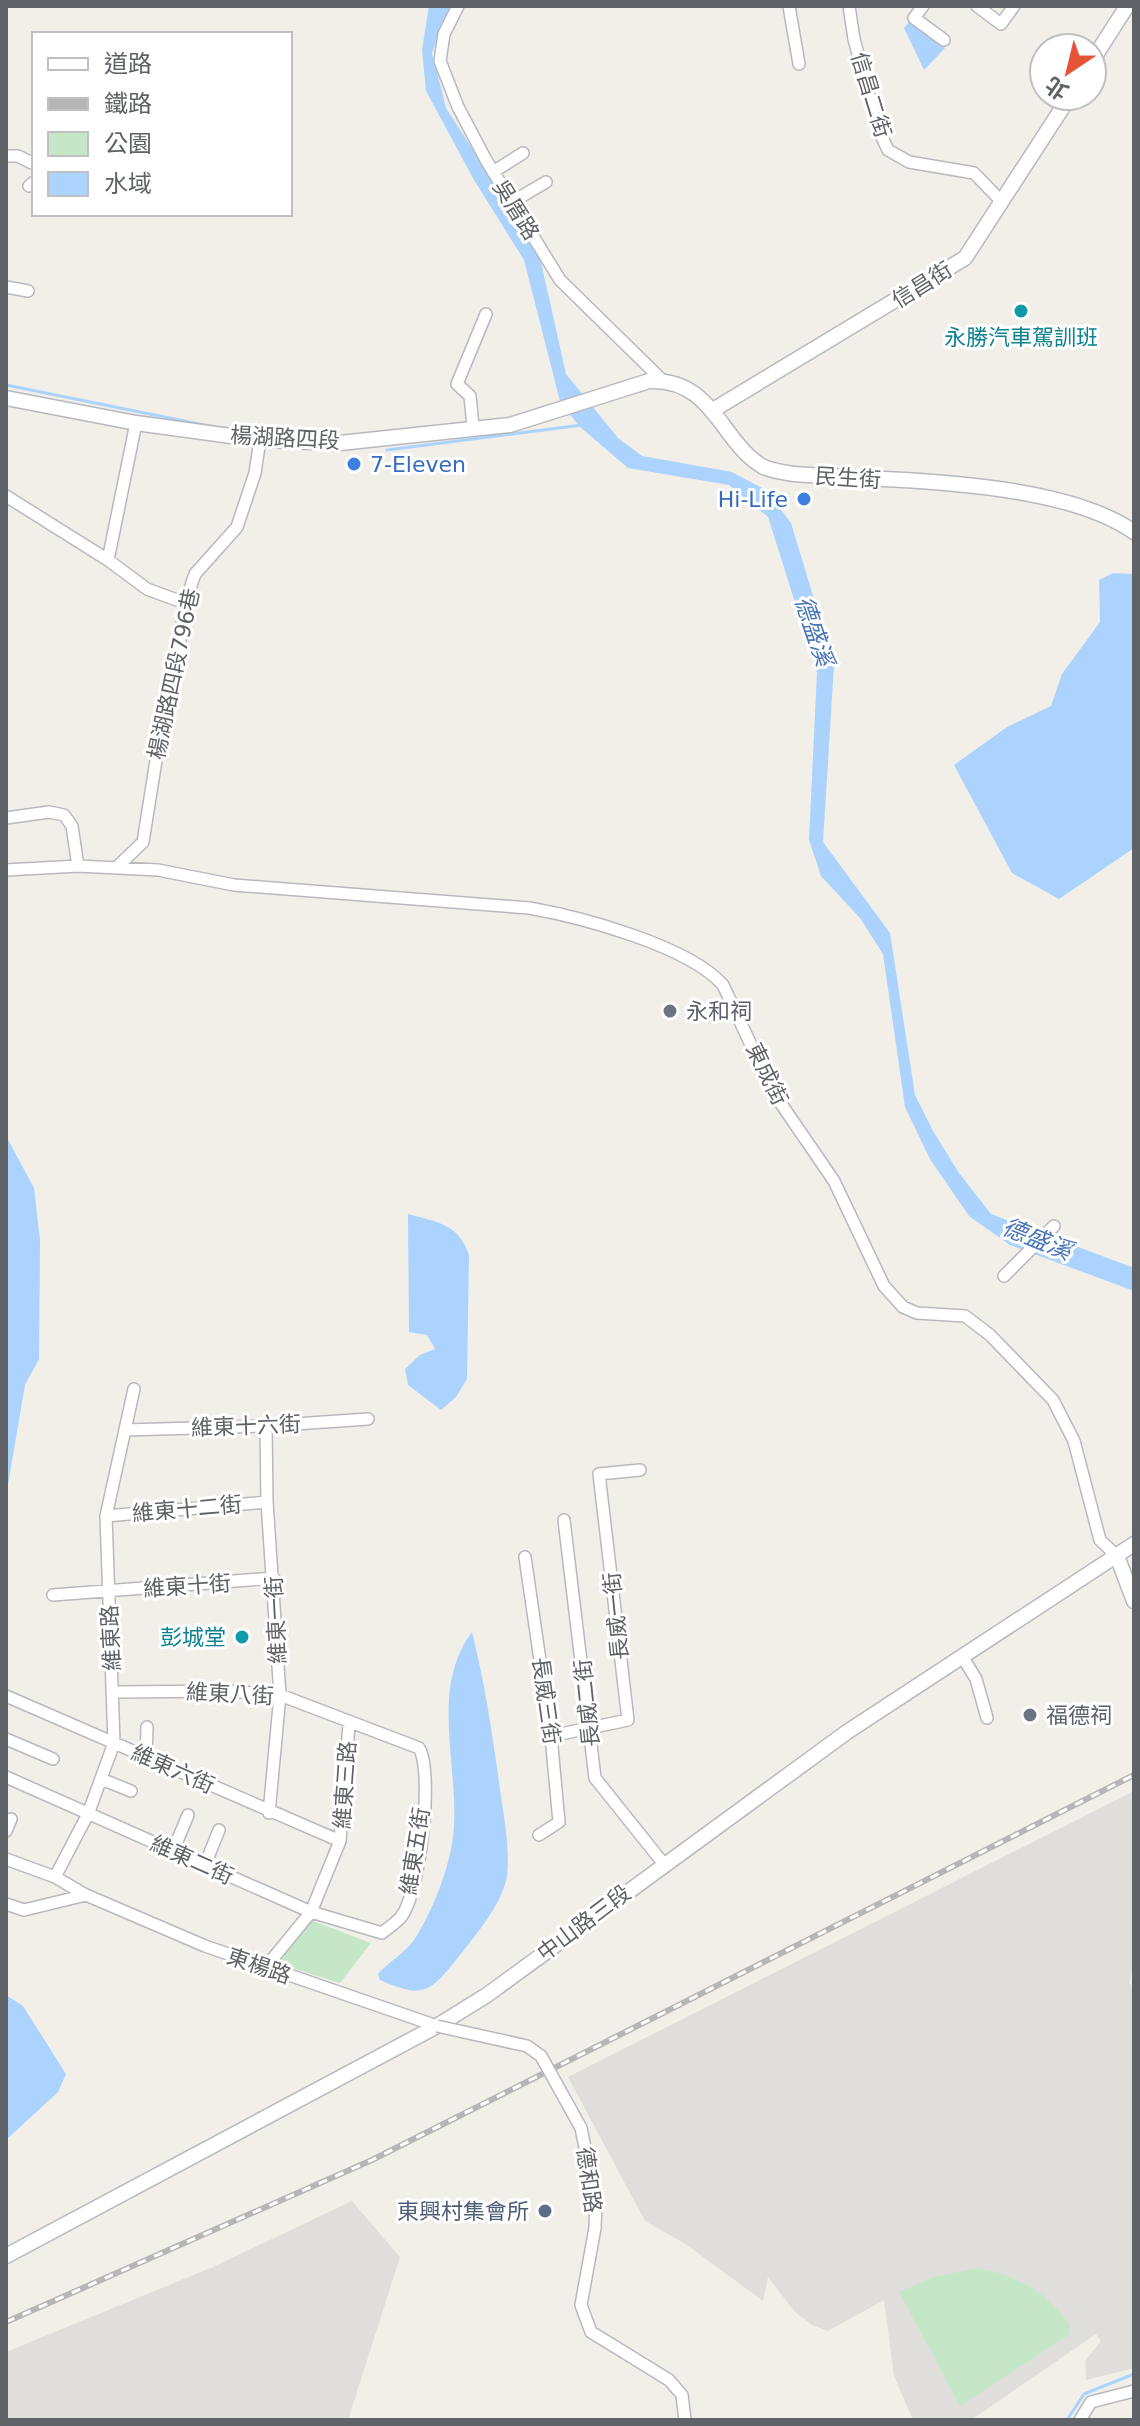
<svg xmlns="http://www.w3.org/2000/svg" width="1140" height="2426" font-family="'DejaVu Sans','Noto Sans TC',sans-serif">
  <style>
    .industrial { fill: #e0deda }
    .green { fill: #c5e7c8 }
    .water { fill: #abd3fd }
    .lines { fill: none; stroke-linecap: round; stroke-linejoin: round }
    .stream { stroke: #abd3fd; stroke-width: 3 }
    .street-casing { stroke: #b8b9be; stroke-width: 14 }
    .secondary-casing { stroke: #b6b9be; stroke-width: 17 }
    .street { stroke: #fff; stroke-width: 11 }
    .secondary { stroke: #fff; stroke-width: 14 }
    .rail-casing { stroke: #b6b6b7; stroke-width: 6 }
    .rail { stroke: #fff; stroke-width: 3; stroke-dasharray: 9; stroke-linecap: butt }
    .street-bridge-casing { stroke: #b8b9be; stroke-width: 14; stroke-linecap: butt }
    .street-bridge { stroke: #fff; stroke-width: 11 }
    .culture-dot { fill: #0f9aa8; stroke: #fff; stroke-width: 3 }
    .shop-dot { fill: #3f7fe0; stroke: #fff; stroke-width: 3 }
    .worship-dot { fill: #6b7280; stroke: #fff; stroke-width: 3 }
    .service-dot { fill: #5c6f8a; stroke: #fff; stroke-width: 3 }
    .labels { text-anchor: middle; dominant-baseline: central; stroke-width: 6; stroke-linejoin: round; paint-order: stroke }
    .street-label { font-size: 22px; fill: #5f6267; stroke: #fff }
    .culture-label { font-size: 22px; fill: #0d838f; stroke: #fff }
    .shop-label { font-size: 22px; fill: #366cbe; stroke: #fff; text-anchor: start }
    .worship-label { font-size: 22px; fill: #5b616d; stroke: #fff; text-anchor: start }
    .service-label { font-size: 22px; fill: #4e5e75; stroke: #fff; text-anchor: end }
    .water-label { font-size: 24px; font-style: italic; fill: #4977b9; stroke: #fff }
  </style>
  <rect width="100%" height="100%" fill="#f1efe8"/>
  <path class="industrial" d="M1134,1791V1965L1129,1983L1134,1987V2368L1086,2380L1085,2361L1101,2341L1096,2334L971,2420H913L894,2376L884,2300L828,2331L812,2325L795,2312L768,2277L763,2301L687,2245L645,2221L568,2077Z
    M352,2201L400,2257L348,2420H6V2352L213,2267Z"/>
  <path class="green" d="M308,1919L371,1943L340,1983L279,1964Z
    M978,2268C1020,2276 1045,2291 1070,2325L1069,2335L960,2406L899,2292L933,2277Z"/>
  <path class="water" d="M429,6H450L432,53L446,108L539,253L566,374L618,438L642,456L732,472L766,490L791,523L834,665L823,842L890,933L915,1095L933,1131L959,1173L991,1214L1134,1268V1291L1010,1245L969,1216L930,1159L905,1107L883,954L860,918L821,876L809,840L817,672L768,517L729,485L628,468L579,426L560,401L524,260L474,180L426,91L422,50Z
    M909,22L945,48L924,70L904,28Z
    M1113,573L1134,574V848L1059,899L1012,873L954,765L1007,727L1051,706L1062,674L1100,622L1099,580Z
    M6,1136L34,1188L40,1240L39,1359L25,1385L6,1496Z
    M408,1214C437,1222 459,1224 469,1255L467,1379L456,1397L441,1410L408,1385L405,1369L420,1355L435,1349L427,1335L409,1332Z
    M472,1632C485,1684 493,1737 500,1790C504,1817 510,1848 507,1876C502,1905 474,1937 456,1960C429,1994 421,1998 380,1980L378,1974C388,1962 405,1953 414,1940C432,1913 449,1869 453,1837C461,1769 428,1691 472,1632Z
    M6,1995L23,2006L66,2074L58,2092L6,2140Z"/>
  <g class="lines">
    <path class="stream" d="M6,385L214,427
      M387,450L582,425
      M1067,2420L1084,2394L1134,2374"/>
    <defs>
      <path id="street" d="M458,6L444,34L440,61L458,107L486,160L560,280L663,381
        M789,6L799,64
        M849,6L854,39L878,129L888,150L909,162L974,173L1002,202
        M923,6L914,18L944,40
        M977,6L1001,24L1014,6
        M6,156H18L34,164
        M493,172L523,153
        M29,186L34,182
        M512,202L546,182
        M6,287L28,291
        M473,427L470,396L457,384L486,314
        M6,496L108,560L147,589L185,603
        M108,560L136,423
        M6,818L49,812L64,815L72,826L78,866
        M117,867L143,842L158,748L176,671L185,603L195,574L237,527L255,473L260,440
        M6,870L78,866L158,870L234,885L529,908C581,917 689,946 723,985L773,1092L834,1181L884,1286L903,1307L917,1313L965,1316L990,1335L1053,1400L1074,1441L1100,1540L1117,1556
        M1004,1276L1054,1226
        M266,1426L267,1502L280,1695L269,1813
        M125,1430L266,1426L368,1419
        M106,1516L267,1502
        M564,1520L595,1778L663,1863
        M525,1557L551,1736L559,1822L539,1835
        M53,1595L274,1578
        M962,1656L976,1679L987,1718
        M6,1696L340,1841
        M551,1736L628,1720L599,1474L640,1470
        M6,1739L53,1759
        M146,1758L147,1727
        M6,1777L311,1912L382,1933C388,1928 396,1923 401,1917C420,1893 434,1773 419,1748L280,1695L227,1691L114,1692
        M101,1779L131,1791
        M6,1831L11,1819
        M173,1851L188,1815
        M6,1859L55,1877L86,1895
        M205,1865L219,1830
        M55,1877L88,1814L114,1743L106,1516L134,1389
        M6,1904L24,1910L86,1895L205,1946L437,2026
        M265,1968L311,1912L340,1841L349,1724
        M595,2228L581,2305L591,2332L669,2380L682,2395L685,2420
        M1080,2420L1091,2402L1134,2391"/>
      <path id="secondary" d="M1092,61L1127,6
        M6,398L136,423L260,440L340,443L510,425L649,381C713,378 721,442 762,466C770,471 783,472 793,474C888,481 1057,478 1134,532
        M713,410L965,258L1070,96
        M1117,1556L1134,1601
        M6,2256L437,2026L487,1995L847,1732L1134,1544"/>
    </defs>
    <use href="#street" class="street-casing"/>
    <use href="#secondary" class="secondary-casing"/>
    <use href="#street" class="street"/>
    <use href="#secondary" class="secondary"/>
    <defs>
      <path id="rail" d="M6,2322L372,2160L1134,1775"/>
    </defs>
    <use href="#rail" class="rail-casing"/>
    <use href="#rail" class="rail"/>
    <defs>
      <path id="street-bridge" d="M437,2026L527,2046L541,2056L581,2128L596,2201L595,2228"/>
    </defs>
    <use href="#street-bridge" class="street-bridge-casing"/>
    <use href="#street-bridge" class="street-bridge"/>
  </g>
  <g class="culture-dot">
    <circle cx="1021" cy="311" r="8"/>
    <circle cx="242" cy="1637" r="8"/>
  </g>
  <g class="shop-dot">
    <circle cx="354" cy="464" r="8"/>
    <circle cx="804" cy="499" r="8"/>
  </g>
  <g class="worship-dot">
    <circle cx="670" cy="1011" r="8"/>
    <circle cx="1030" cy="1715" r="8"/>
  </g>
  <circle class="service-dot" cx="545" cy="2211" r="8"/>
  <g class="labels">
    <g class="street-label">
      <text transform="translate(871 95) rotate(73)">信昌二街</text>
      <text transform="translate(516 210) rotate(58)">吳厝路</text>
      <text transform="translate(922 285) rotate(-32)">信昌街</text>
      <text transform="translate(285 438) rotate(3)">楊湖路四段</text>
      <text transform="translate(848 478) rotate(4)">民生街</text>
      <text transform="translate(174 674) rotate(-78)">楊湖路四段796巷</text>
      <text transform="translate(767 1074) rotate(64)">東成街</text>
      <text transform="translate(246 1426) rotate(-2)">維東十六街</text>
      <text transform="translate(187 1509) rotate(-5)">維東十二街</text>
      <text transform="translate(187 1586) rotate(-4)">維東十街</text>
      <text transform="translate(616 1616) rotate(-96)">長威一街</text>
      <text transform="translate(276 1620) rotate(-93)">維東一街</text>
      <text transform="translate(111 1638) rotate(-93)">維東路</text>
      <text transform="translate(230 1694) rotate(3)">維東八街</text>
      <text transform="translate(546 1701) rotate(82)">長威三街</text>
      <text transform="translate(587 1703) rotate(-96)">長威二街</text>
      <text transform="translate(173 1769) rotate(24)">維東六街</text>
      <text transform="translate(345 1785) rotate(-86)">維東三路</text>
      <text transform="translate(415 1851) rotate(-81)">維東五街</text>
      <text transform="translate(192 1860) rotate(24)">維東二街</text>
      <text transform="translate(584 1923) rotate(-37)">中山路三段</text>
      <text transform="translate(259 1966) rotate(19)">東楊路</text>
      <text transform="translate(589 2180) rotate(82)">德和路</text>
    </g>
    <g class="culture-label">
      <text x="1021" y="337">永勝汽車駕訓班</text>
      <text x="226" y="1637" text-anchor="end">彭城堂</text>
    </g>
    <g class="shop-label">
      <text x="370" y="464">7-Eleven</text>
      <text x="788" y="499" text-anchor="end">Hi-Life</text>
    </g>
    <g class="worship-label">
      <text x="686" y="1011">永和祠</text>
      <text x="1046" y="1715">福德祠</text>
    </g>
    <g class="service-label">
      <text x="529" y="2211">東興村集會所</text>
    </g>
    <g class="water-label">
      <text transform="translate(814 631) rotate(71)">德盛溪</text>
      <text transform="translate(1037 1239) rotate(22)">德盛溪</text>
    </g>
  </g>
  <rect width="1140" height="2426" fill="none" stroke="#5f6267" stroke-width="16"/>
  <rect x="32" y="32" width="260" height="184" fill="#ffffff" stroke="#bfc0c2" stroke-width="2"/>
  <rect x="48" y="58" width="40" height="12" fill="#ffffff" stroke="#bfc0c2" stroke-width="2"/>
  <text x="104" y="72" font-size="24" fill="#5f6267">道路</text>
  <rect x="48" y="98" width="40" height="12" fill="#b6b6b7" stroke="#bfc0c2" stroke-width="2"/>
  <text x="104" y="112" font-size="24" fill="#5f6267">鐵路</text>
  <rect x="48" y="132" width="40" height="24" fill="#c5e7c8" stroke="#bfc0c2" stroke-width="2"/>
  <text x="104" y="152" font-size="24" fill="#5f6267">公園</text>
  <rect x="48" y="172" width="40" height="24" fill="#abd3fd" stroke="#bfc0c2" stroke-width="2"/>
  <text x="104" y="192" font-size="24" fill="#5f6267">水域</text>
  <g transform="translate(1068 72) rotate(215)"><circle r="38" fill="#ffffff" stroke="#bfc0c2" stroke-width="2"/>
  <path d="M0-6L14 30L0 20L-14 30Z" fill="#e65438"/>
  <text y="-12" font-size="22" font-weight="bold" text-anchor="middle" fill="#5f6267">北</text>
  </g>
</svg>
